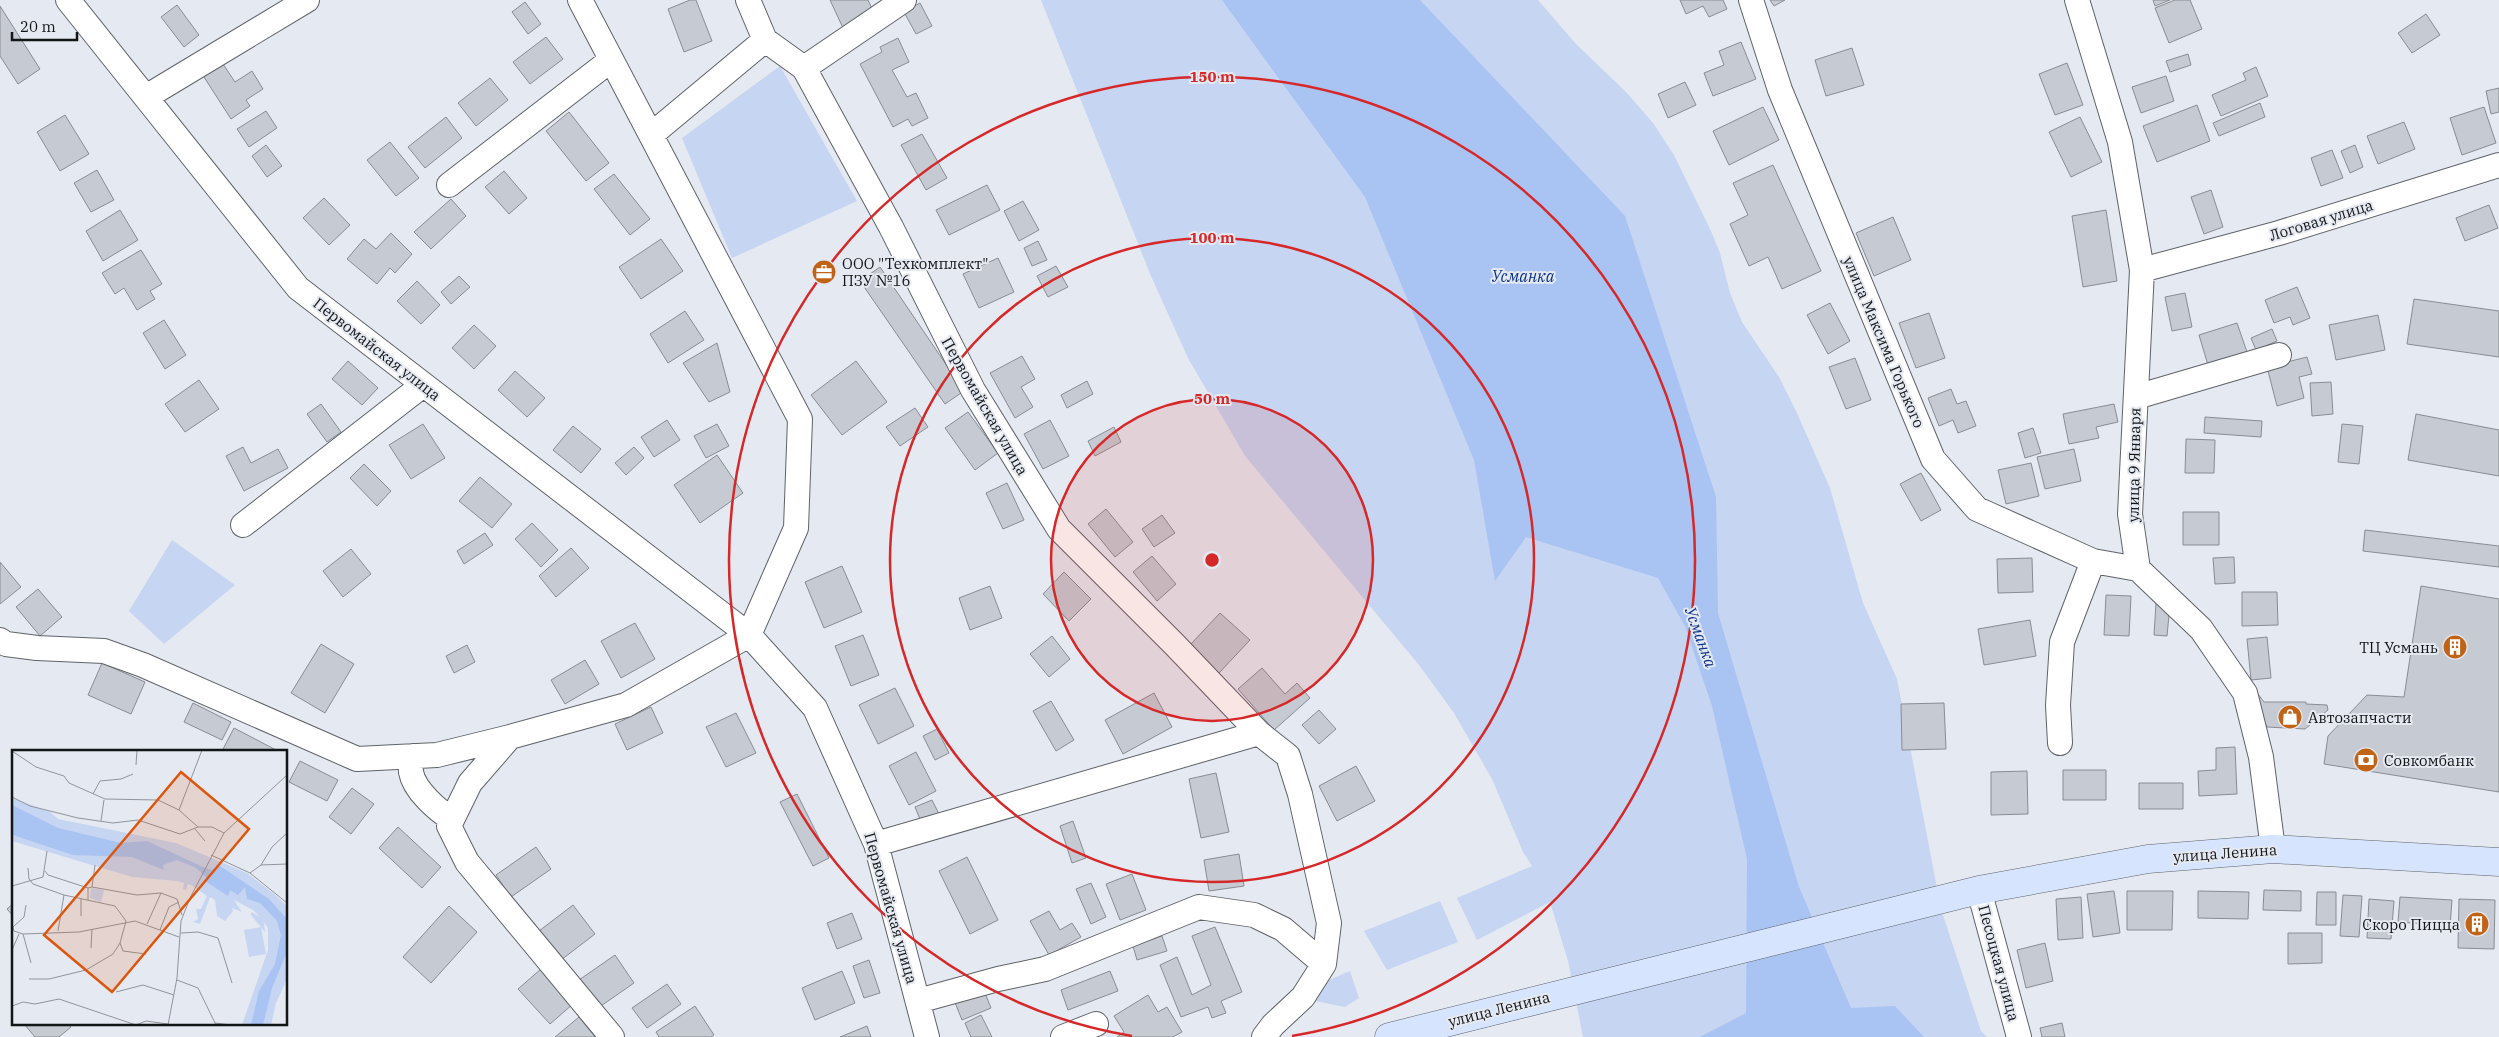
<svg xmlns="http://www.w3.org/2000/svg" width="2499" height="1037" font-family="'IBM Plex Serif',serif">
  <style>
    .green { fill: #c6d5f2 }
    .water { fill: #a9c3f3 }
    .building { fill: #c6cad2; stroke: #898c93 }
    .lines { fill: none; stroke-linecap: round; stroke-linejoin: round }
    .minor-casing { stroke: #5f6369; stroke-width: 26 }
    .secondary-casing { stroke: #5f6369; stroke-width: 29 }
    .minor { stroke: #fff; stroke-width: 24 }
    .secondary { stroke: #d6e4fe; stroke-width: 28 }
    .ring { fill: none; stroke: #d62828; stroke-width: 2.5 }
    .labels { text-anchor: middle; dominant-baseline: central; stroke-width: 4; stroke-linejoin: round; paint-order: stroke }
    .street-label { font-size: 15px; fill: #131517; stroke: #e5e9f1 }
    .poi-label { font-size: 15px; fill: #131517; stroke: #e5e9f1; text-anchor: start }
    .water-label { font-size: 16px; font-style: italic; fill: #0b338b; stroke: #e5e9f1 }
    .inset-road { fill: none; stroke: #91949a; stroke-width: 1 }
    .view { fill: #dd560d; fill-opacity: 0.15; stroke: #dd560d; stroke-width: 2.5 }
    .inset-edge { fill: none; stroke: #131517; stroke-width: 2.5 }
    .centre { fill: #d62828; stroke: #e5e9f1; stroke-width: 2.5 }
    .ring-label { font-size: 15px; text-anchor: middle; font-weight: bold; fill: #d62828; stroke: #e5e9f1; stroke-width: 4; stroke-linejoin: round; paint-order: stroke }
  </style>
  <rect width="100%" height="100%" fill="#e5e9f1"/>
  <path class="green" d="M1041,0H1538L1576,44L1627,93L1653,123L1674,155L1711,231L1720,253L1730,293L1742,322L1779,377L1796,411L1830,488L1863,603L1897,679L1941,909L1981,1031L1987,1037H1583L1568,961L1550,902L1477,940L1457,898L1532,866L1523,852L1492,779L1454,713L1419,665L1245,456L1188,358L1151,276Z
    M780,66L857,201L732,258L682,138Z
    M172,540L235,585L164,644L129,611Z
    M1440,901L1458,942L1387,970L1364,931Z
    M1350,971L1359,998L1345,1007L1315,1001L1329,980Z"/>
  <path class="water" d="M1222,0H1420L1625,216L1716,497L1718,613L1799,887L1851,1008L1895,1006L1924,1037H1700L1746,1013L1747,859L1712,706L1685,626L1658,578L1526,537L1495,581L1474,460L1365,197Z"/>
  <path class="building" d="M690,0H696L712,41L684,52L668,9Z
    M830,0H868L874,13L843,28Z
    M1680,0H1723L1727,9L1709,17L1703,6L1686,14Z
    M1770,0H1785L1774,6Z
    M2153,0H2170L2155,6Z
    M2175,0H2190L2202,29L2169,43L2155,8Z
    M525,2L541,24L528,34L512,12Z
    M920,3L932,26L916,34L904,12Z
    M177,5L199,35L184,47L161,17Z
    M0,6L40,69L18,84L0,56Z
    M2426,14L2440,35L2412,53L2398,33Z
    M546,37L563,59L530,84L513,62Z
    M898,38L909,62L892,70L907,97L916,93L928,118L912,126L908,119L893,127L860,64L882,52L880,47Z
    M1741,42L1756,79L1713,96L1704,73L1724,65L1719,51Z
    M1852,48L1864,85L1826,96L1815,60Z
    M2188,54L2191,65L2170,72L2166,61Z
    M221,61L235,82L252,71L263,89L246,100L250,106L231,119L202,74Z
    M2067,63L2083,105L2055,115L2039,74Z
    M2256,67L2268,96L2221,116L2212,95L2246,80L2243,73Z
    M2166,76L2174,101L2141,113L2132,87Z
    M490,78L508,100L476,126L458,103Z
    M1685,82L1696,105L1668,118L1658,94Z
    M2499,88V112L2491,114L2486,91Z
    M2260,103L2265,117L2219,136L2213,123Z
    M2197,105L2210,141L2157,162L2143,126Z
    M1763,107L1779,140L1729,165L1713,131Z
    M2484,107L2496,143L2462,155L2450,118Z
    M266,111L277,128L249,147L237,129Z
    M569,112L609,163L586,181L546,131Z
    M65,115L89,154L60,171L37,132Z
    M446,117L462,138L425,168L408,147Z
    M2080,117L2102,162L2071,177L2049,132Z
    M2404,122L2415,149L2378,164L2367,136Z
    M922,134L947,178L926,190L901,145Z
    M390,142L419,178L396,196L367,160Z
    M266,145L282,166L267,177L252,156Z
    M2355,145L2363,167L2350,173L2341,151Z
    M2332,150L2343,178L2321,186L2311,158Z
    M1773,165L1821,271L1782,289L1768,257L1749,266L1730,224L1748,215L1733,183Z
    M97,170L114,200L91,212L74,183Z
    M504,171L527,198L509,214L485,187Z
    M614,174L650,219L630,235L594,189Z
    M987,185L1000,210L949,235L936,210Z
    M2211,190L2223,227L2204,234L2191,197Z
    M324,198L350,225L329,245L303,218Z
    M451,199L466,216L431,249L414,232Z
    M1023,201L1039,230L1019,241L1004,211Z
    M2489,205L2498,228L2465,241L2456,218Z
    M120,210L138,240L103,261L86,231Z
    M2106,210L2117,281L2083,287L2072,216Z
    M1893,217L1911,260L1874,276L1856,233Z
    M391,233L412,254L395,273L390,268L377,284L347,259L364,239L376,249Z
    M661,239L683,271L641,299L619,267Z
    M1038,241L1047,260L1032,266L1024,248Z
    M141,250L162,284L150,291L155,299L137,310L124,288L115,294L102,273Z
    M998,258L1014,292L979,308L963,274Z
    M1056,266L1068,287L1048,297L1037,276Z
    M880,267L964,391L945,404L860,281Z
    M459,276L470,287L451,304L441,292Z
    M417,281L440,305L421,324L397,301Z
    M2297,287L2310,318L2293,325L2290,317L2274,323L2265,300Z
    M2185,293L2192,327L2172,331L2165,297Z
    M2414,299L2499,311V357L2407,344Z
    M1830,303L1850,341L1828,354L1807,315Z
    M685,311L704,340L668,363L650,334Z
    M1929,313L1945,358L1916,368L1899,323Z
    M2378,315L2385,350L2336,360L2329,325Z
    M164,320L186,355L165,369L143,333Z
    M2237,323L2247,352L2208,365L2199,335Z
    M474,325L496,346L474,369L452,348Z
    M2272,329L2277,341L2256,350L2251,338Z
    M717,343L730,392L709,402L683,363Z
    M1022,356L1035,379L1021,387L1033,407L1015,418L990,373Z
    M2307,357L2312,374L2299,377L2304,398L2277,406L2267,367Z
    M1855,358L1871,400L1846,409L1829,367Z
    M348,361L378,388L362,405L332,379Z
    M856,361L887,402L842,435L811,395Z
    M515,371L545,398L527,417L498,390Z
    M199,380L219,409L185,432L165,404Z
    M1087,381L1093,394L1067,408L1061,395Z
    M2331,382L2333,414L2312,416L2310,383Z
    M1951,389L1957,404L1966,401L1976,426L1958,433L1953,420L1939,426L1928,398Z
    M321,404L341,432L327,442L307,414Z
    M2114,404L2118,422L2096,427L2099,438L2069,444L2063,414Z
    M915,408L928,427L900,446L886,427Z
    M968,412L998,453L975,470L945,428Z
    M2416,414L2499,430V476L2408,460Z
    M2205,417L2262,421L2261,437L2204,433Z
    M667,420L680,440L654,457L641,437Z
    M1050,420L1069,456L1043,469L1024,434Z
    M423,424L445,458L411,479L389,445Z
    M717,424L729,446L706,458L694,436Z
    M2342,424L2363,426L2359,464L2338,462Z
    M573,426L601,449L581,473L553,450Z
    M1114,427L1121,442L1095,456L1088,441Z
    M2033,428L2041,453L2025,458L2018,433Z
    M2186,439L2215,440L2214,473H2185Z
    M243,447L251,463L278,449L288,468L244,491L226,456Z
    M634,447L644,458L626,475L615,463Z
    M2074,449L2081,481L2045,489L2037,457Z
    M717,455L743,493L700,523L674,485Z
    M2031,463L2039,496L2006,504L1998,470Z
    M364,464L391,491L377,506L350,478Z
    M1921,473L1941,510L1921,521L1900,484Z
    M480,477L512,504L492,528L459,501Z
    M1007,483L1024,520L1003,529L986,493Z
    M1106,509L1133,542L1115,557L1088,524Z
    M2183,512H2219V545H2183Z
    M1162,515L1175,533L1154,547L1142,529Z
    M532,523L558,550L541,567L515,539Z
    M2365,530L2499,546V567L2363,551Z
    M485,533L493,545L464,564L457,551Z
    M571,548L589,568L556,597L539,576Z
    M351,549L371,574L343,597L323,571Z
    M1152,556L1176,584L1157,601L1133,572Z
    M2234,557L2235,583L2215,584L2213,558Z
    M2032,558L2033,592L1998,593L1997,559Z
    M0,562L21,587L0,604Z
    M842,566L862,612L824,628L805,582Z
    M1064,572L1091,599L1069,621L1043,594Z
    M990,586L1002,618L970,630L959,598Z
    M2421,586L2499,599V792L2324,764L2328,736L2367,695L2404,697Z
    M38,589L62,617L40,636L16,607Z
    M2242,592H2277L2278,625L2242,626Z
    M2106,595L2131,596L2129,636L2104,635Z
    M2156,603L2170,604L2167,636L2154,635Z
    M1220,613L1250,640L1219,673L1190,645Z
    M2030,620L2036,656L1984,665L1978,629Z
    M635,623L655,659L621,678L601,641Z
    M863,635L879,675L851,686L835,646Z
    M1052,636L1070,659L1049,677L1030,654Z
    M2267,637L2271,678L2251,680L2247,639Z
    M321,644L354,664L325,713L291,693Z
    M467,645L475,662L454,673L446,656Z
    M585,660L599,684L565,704L551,680Z
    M102,663L145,682L131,714L88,695Z
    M1262,668L1285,694L1297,683L1310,698L1274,730L1238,689Z
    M895,688L914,726L878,744L859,705Z
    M1154,693L1172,727L1123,754L1105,720Z
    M2258,694L2264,702H2306V704L2327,705L2328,710L2305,729L2267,727L2252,695Z
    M1051,701L1074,740L1056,751L1033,711Z
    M193,703L231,722L222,740L184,722Z
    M1944,703L1946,749L1902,750L1901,704Z
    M651,707L663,733L627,750L615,724Z
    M1319,710L1336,729L1319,744L1302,725Z
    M736,713L756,753L726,767L706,727Z
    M234,728L278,751H222Z
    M937,729L949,753L935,760L923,736Z
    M2235,747L2237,794L2199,796L2198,771L2216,770V748Z
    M916,752L936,791L909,805L889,766Z
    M300,761L338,780L327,801L289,782Z
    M1356,766L1375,801L1337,821L1319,786Z
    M2063,770H2106V800H2063Z
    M2027,771L2028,814L1991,815V772Z
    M1216,773L1229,832L1201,838L1189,779Z
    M2139,783H2183V809H2139Z
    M352,788L374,804L351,834L329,817Z
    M797,794L829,858L813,866L780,802Z
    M932,800L940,816L922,824L915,807Z
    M1073,821L1086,858L1072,863L1060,826Z
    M398,827L441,867L422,888L379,848Z
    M536,847L551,869L511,897L496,875Z
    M1239,854L1244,886L1209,891L1204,860Z
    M967,857L998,920L970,934L939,871Z
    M1132,874L1146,910L1120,920L1106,884Z
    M1091,883L1106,917L1091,924L1076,889Z
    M2264,890L2301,891V911L2263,910Z
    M2114,891L2120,933L2093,937L2087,894Z
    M2127,891H2173L2172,930H2127Z
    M2198,891L2249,892L2248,919L2198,918Z
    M2317,892H2336V925H2316Z
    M2343,895L2362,896L2359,937L2340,936Z
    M2081,897L2083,938L2058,940L2056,899Z
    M2400,897L2452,900L2450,926L2398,922Z
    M2369,899L2394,901L2391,939L2367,938Z
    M2459,899L2495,900L2494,949L2458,948Z
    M14,903V917L7,909Z
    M573,905L595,934L561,960L539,931Z
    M449,906L477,932L431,983L403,957Z
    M1049,911L1060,930L1072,923L1081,937L1049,955L1030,921Z
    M852,913L862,939L837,949L827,923Z
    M1215,927L1242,992L1221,1001L1226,1013L1212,1018L1208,1007L1181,1017L1160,965L1177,957L1192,995L1211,985L1192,936Z
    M2288,933H2322V963L2288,964Z
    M1162,936L1167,951L1137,960L1133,946Z
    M2045,943L2053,981L2026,988L2017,950Z
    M615,955L634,983L598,1008L579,980Z
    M869,960L880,993L864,998L853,966Z
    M541,969L573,1004L550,1024L518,989Z
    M842,971L855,1003L815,1020L802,988Z
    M1110,971L1118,991L1068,1010L1061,990Z
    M667,984L681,1004L647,1028L632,1008Z
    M983,988L991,1008L962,1020L954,1000Z
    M1148,995L1158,1012L1167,1007L1182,1032L1173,1037H1117L1124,1032L1114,1016Z
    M695,1006L714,1035L711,1037H659L656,1032Z
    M981,1015L992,1037H971L965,1023Z
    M579,1017L595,1037H555Z
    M25,1023H68L71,1027L59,1037H35L24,1024Z
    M2062,1023L2065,1037H2042L2040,1028Z
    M867,1026L871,1037H840Z"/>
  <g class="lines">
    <defs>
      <path id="minor" d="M68,0L298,288L749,635L815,708L876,844L927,1037
        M580,0L800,419L796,528L749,635L626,705L510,737L470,783L449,826L467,862L612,1037
        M748,0L765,40
        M1751,0L1780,90L1933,459L1977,509L2093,561L2138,569
        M2077,0L2120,142L2142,270L2130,514L2138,569L2201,629L2245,693L2261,757L2273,849
        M804,68L904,0
        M146,97L307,0
        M651,135L765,40L804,68L891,227L973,390L1059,529L1175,645L1259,733
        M449,185L611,60
        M2142,270L2279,233L2499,165
        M2136,397L2279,355
        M243,525L423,385
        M0,640L6,644L37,648L104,651L143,665L357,759L437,755L510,737
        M2060,743L2058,705L2062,642L2093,561
        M413,756C412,761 410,768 411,772C414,790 438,811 452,819
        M876,844L1259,733L1288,756L1300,794L1329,923L1324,964L1303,997L1273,1025L1264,1037
        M1979,890L2019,1037
        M918,1001L998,979L1045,969L1199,907L1254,915L1283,929L1324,964
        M1063,1037L1096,1024"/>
      <path id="secondary" d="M1389,1037L1979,890L2148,859L2273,849L2499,862"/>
    </defs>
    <use href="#minor" class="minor-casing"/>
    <use href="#secondary" class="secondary-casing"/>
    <use href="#minor" class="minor"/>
    <use href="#secondary" class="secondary"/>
  </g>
  <circle cx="1212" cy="560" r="161" fill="#d62828" fill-opacity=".12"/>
  <g class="ring">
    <circle cx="1212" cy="560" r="161"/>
    <circle cx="1212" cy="560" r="322"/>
    <path d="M1132 1036A483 483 0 1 1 1292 1036"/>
  </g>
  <defs>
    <symbol id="office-disc" viewBox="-11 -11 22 22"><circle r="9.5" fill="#c06317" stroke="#e5e9f1"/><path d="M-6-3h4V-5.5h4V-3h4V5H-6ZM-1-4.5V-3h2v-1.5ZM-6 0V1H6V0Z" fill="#fff"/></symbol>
    <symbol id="building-disc" viewBox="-11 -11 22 22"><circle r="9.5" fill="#c06317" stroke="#e5e9f1"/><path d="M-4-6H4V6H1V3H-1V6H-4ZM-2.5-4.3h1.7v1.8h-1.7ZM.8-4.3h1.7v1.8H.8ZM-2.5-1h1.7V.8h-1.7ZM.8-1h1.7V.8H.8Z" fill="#fff"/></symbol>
    <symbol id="shop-disc" viewBox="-11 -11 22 22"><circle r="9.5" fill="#c06317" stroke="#e5e9f1"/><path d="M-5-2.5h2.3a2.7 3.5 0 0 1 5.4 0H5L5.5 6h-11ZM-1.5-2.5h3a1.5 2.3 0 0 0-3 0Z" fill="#fff"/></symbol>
    <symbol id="bank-disc" viewBox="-11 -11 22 22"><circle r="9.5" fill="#c06317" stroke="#e5e9f1"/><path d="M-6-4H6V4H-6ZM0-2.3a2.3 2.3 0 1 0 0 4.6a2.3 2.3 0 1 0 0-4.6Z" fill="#fff"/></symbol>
  </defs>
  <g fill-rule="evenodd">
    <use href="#office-disc" x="810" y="258" width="28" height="28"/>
    <use href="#building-disc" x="2441" y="633" width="28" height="28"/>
    <use href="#shop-disc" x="2276" y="703" width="28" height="28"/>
    <use href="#bank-disc" x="2352" y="746" width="28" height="28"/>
    <use href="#building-disc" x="2463" y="910" width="28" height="28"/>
  </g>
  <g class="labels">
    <g class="street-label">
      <text transform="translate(2321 220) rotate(-17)">Логовая улица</text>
      <text transform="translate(1884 342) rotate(67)">улица Максима Горького</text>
      <text transform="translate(377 349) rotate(38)">Первомайская улица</text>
      <text transform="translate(985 406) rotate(60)">Первомайская улица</text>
      <text transform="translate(2134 465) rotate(-89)">улица 9 Января</text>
      <text transform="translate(2225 853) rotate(-4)">улица Ленина</text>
      <text transform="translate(891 908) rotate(74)">Первомайская улица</text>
      <text transform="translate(1999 963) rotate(75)">Песоцкая улица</text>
      <text transform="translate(1499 1009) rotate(-14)">улица Ленина</text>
    </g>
    <g class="poi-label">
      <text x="842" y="263">ООО "Техкомплект"<tspan x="842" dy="17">ПЗУ №16</tspan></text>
      <text x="2438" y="647" text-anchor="end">ТЦ Усмань</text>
      <text x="2308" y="717">Автозапчасти</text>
      <text x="2384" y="760">Совкомбанк</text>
      <text x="2460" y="924" text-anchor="end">Скоро Пицца</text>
    </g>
    <g class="water-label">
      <text x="1523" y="276">Усманка</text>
      <text transform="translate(1701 637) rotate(70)">Усманка</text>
    </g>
  </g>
  <g transform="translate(12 750)">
    <rect width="275" height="275" fill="#e5e9f1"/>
    <path d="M0,48L38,62L46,69L164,93L235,123L262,144L275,156V229L264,253L259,275H230L256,200V178L252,172L253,182L239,165V162L248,167L241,160L222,150L230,162L220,158L221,161L213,171L205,166L203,150L198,147L188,174L181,172L186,169L184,159H189L195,146L181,136L176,134L174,140L171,139L172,133L165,131L120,127L0,91ZM79,138L92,140L89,152L78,148ZM249,177L254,204L237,207L232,180Z" fill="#c6d5f2"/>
    <path d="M0,55L46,78L109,93L135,91L189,116L199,120L208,116L257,149L275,169V202L260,238L251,275H239L247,241L263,214L269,185L265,171L248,153L235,149L233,137L226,145L218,140L216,146L193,131L194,127L184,118L165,110L151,115L152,120L120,107L61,105L4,86L0,84Z" fill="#a9c3f3"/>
    <path class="inset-road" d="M0,1L24,17L52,26L57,33L93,49L146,50L167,60L186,77H200L212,83M124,15L125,0M81,44L88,31L109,29L121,24M0,47L18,56L66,68L101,73L126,70L168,84L186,77M167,60L190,0M89,71L92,50M183,79L193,91M199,105L238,123L275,153M249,115L275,114M16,118L17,129L21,134L52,145L103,156L114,171L108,193L111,201L134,204M33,121L36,125L76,138M238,123L249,115L260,97L275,83M0,136L31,127L35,101M80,137L83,115M76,150V138L80,137L125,145L149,143M69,166V149M0,174L2,181L11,184L67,182L123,171L167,187M135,174L149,143L165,149L170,165M1,177L12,167L14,155M148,180L157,157L167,152M46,181L52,145M169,183L186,182L206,188L220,233M11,184L19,213M79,198L80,179M0,200L7,184M17,229H37L74,220L101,204L108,193M165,230L186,238L204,275M104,242L131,235L162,245M0,256L11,252L23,254L47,249L124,275L134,271L156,274M203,273L219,275M156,275L165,228L169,171L178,148L212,83L275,25"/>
    <path class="view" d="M169,22L237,79L100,242L32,185Z"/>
    <rect width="275" height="275" class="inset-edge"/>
  </g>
  <circle cx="1212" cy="560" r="8" class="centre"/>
  <g class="ring-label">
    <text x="1212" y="82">150 m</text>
    <text x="1212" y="243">100 m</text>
    <text x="1212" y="404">50 m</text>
  </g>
  <path d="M12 32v8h65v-8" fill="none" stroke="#131517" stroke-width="2.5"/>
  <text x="20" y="32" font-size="15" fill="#131517" stroke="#e5e9f1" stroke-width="4" paint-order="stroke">20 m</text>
</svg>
